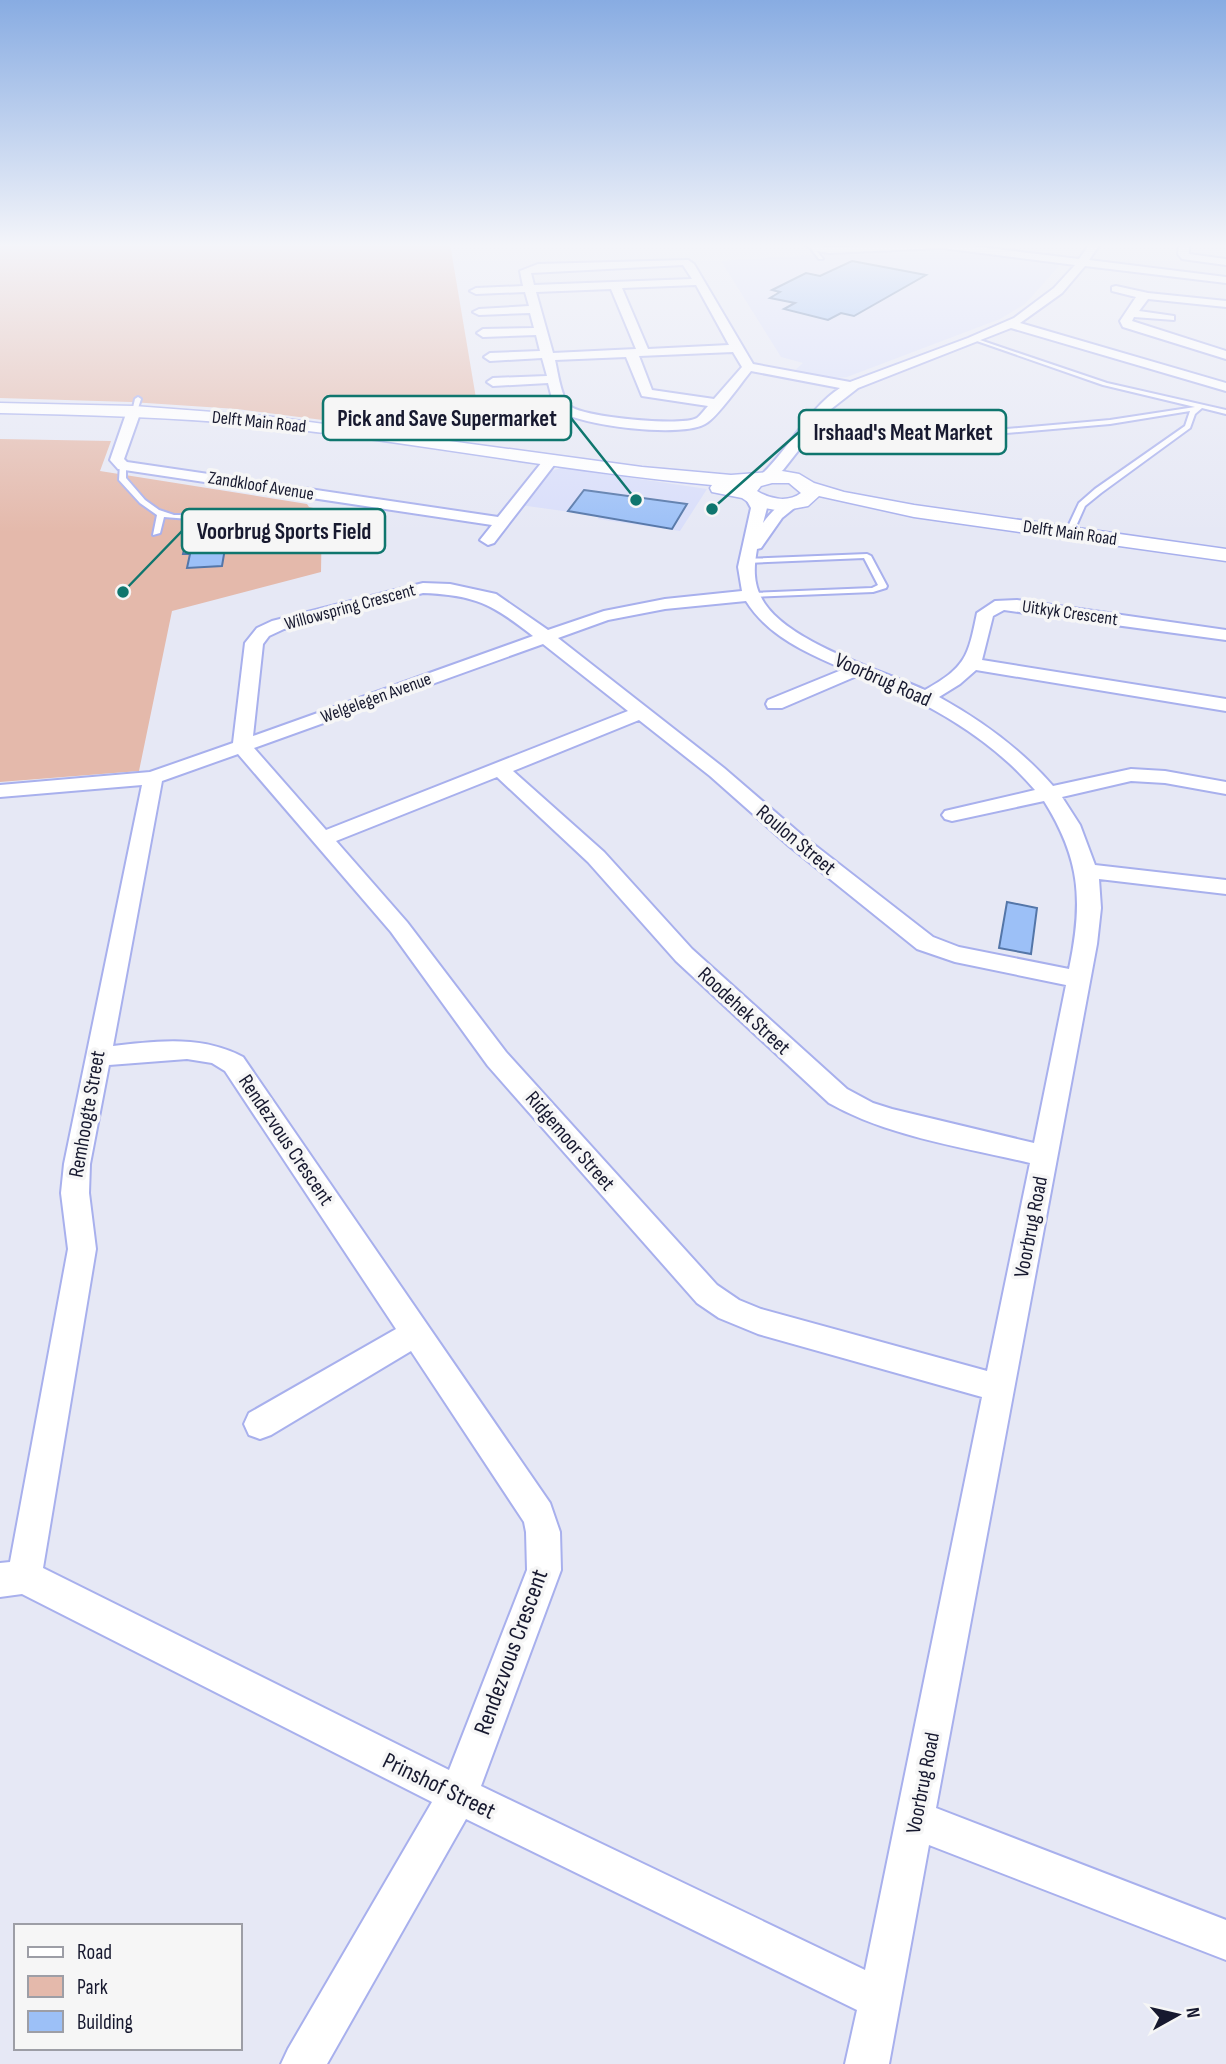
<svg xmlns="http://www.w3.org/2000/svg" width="1226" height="2064" font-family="'Sofia Sans Condensed',sans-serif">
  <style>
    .built { fill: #d9defa }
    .green { fill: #e4b9ab }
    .building { fill: #9cc0f7; stroke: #5476a8; stroke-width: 2 }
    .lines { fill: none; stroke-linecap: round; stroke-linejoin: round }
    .service-casing { stroke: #a8b0ed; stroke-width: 4 }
    .minor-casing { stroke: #a8b0ed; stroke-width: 4 }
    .tertiary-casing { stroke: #a8b0ed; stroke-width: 3 }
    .service { fill: #fff; fill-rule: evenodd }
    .minor { fill: #fff; fill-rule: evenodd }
    .tertiary { fill: #fff; fill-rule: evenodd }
    .labels { text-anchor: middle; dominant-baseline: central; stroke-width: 7; stroke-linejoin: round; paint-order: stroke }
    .far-street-label { font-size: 18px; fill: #17192f; stroke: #f6f6f6 }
    .street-label { font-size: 21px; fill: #17192f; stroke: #f6f6f6 }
    .near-street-label { font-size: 24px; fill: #17192f; stroke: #f6f6f6 }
    .leader { fill: none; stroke: #0f766e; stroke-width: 2.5 }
    .callout-dot { fill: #0f766e; stroke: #f6f6f6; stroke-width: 2.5 }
    .callout { fill: #f6f6f6; stroke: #0f766e; stroke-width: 2.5 }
    .callout-label { font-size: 23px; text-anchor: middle; font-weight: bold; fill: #17192f }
  </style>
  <rect width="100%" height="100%" fill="#e6e8f5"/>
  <path class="built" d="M938,247L1053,263L1059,266L1025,304L1000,319L847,377L833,378L794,371L803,363L781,357L721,261Z
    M560,468H564L707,489L680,531L598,519L599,516L520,505L549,472Z"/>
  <path class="green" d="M22,244H450L480,422L464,438L237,409L131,402L0,398V246Z
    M0,439L111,441L100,471L307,504L309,507L322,510L321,572L172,611L139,771L0,782Z"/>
  <path class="building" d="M852,261L926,275L854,316L841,313L828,320L784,309L795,303L770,298L780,292L772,290L806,273L820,276Z
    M584,490L687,504L672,529L568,511Z
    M229,525L222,566L187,568L190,554H183L189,527Z
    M1007,902L1037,908L1031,954L999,948Z"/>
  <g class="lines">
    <defs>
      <path id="service" d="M808,245H812L823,259H819Z
        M974,338L1107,383L1226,410V414L1202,408L1195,414L1190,428L1101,493L1085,506L1073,533L1066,535L1065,533L1079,503L1095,489L1185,426L1190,411L1110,424L914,441L911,439L914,437L1110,420L1195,407L1103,385L974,340Z
        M138,397L141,399L137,411L132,412L135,399Z
        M120,464H126V478L145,500L159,510L174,515H189V519L164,517L160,533L153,535L157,515L140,503L119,480Z
        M867,554L871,556L887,586L886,588L873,592L751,597L747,595L751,593L872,588L878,585L864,558L747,563H744V559Z"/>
      <path id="minor" d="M804,244L830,247L955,244L1079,259L1090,244H1100L1089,260L1226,277V283L1085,266L1062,293L1020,323L1226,383V391L1011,328L858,388L831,409L783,470L766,482L759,478L761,475C790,448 807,410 840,388L751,371C741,383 717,418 705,424C682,438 579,426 558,410L507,412V406L512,405L553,402L548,383L493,386L487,382L493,378L547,376L542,358L490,361L484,357L490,353L540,351L536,335L483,337L477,333L483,329L534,328L530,313L479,315L473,312L479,309L529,306L525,292L476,294L470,291L476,288L523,286L520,271L538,264L688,260L694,264L753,364L850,382L968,338L1014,318L1054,288L1075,265L942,248L830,253L815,251ZM683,265L692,279L534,285L531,273ZM696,285L729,345L648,349L622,288ZM611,289L636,349L553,353L536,292ZM733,352L742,367L714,399L652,390L639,356ZM626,357L642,396L708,406C705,409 701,415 697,418C683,427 581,417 570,406C561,397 558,373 555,360Z
        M1179,244H1189V254L1226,259V265L1182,259L1178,254Z
        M1116,286L1148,293L1226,301V307L1148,299L1139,311L1174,316V320L1134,317L1132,321L1226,351V359L1123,327L1120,321L1136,297L1112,291V287Z
        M134,407L141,411L124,459L127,462L498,517L546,457H556L558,460L494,543L488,545L480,540L492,525L118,469L110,460L127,411Z
        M753,495L758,496L767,508L763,523C771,512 782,499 796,502L798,505L782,518L761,548L757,549C754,566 753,582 761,597C782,641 881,670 925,690C966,667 968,657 977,613L995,601L1017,600L1226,630V640L1004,610L993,616L982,660L1226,699V711L976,670L960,684L939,697C982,721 1021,749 1053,786L1131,769L1165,771L1226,782V794L1165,783L1131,781L1062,797L1080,825L1095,865L1226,880V894L1099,879L1101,908L1097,944L936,1808L1226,1920V1960L929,1845L889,2064H845L857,2010L466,1819L327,2064H281L288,2049L432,1802L22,1594L0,1597V1563L10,1562L68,1249L61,1193L64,1164L142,785L0,797V785L150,772L233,743L245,643L257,628L272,621L423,583L450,584L496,594L548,630L604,611L665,599L742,591L738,567L751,508L746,499ZM423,593C475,595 492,604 533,636L253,736L263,644L269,636L284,629ZM746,601C768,636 806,653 844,669L768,700L766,704L768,708H782L859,675C926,702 988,735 1035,790L945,811L942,815L945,819L952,821L1044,801C1081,860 1083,902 1069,969L959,947L933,937L803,836L724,768L558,638L608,620L665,609ZM543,644L628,711L326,830L254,748ZM639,720L710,776L789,846L917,949L955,962L1066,985L1034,1143L892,1109L873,1103L847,1089L692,949L604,852L513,771ZM238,754L391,932L488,1066L697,1303L719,1318L758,1334L982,1397L865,1970L481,1786L561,1570L560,1532L550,1503L243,1057C202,1035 157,1041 113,1046L162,781ZM497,777L588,862L676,961L829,1103C889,1137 963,1147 1030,1163L987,1371L761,1309L739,1300L717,1285L506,1052L407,922L336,841ZM187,1059L212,1063L225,1071L396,1329L249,1413L244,1424L249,1435L260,1439L271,1435L411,1351L524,1522L526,1532L527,1570L449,1770L43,1568L96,1249L89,1193L90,1164L109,1065Z"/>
      <path id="tertiary" d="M0,403L134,406L265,416L642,467L731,475L782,471L799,474L814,483L844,492L914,505L1226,549V561L914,517L819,496L808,506L781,511L754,506L742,498L712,492L710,488L712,485C562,471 414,442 265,426C177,417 88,415 0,413ZM772,483H789L801,493C788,503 770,499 757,491L761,486Z"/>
    </defs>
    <use href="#service" class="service-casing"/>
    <use href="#minor" class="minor-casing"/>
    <use href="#tertiary" class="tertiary-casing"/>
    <use href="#service" class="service"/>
    <use href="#minor" class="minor"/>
    <use href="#tertiary" class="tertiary"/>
  </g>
  <linearGradient id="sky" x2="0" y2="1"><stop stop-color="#88ace2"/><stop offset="0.46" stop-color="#f4f5fa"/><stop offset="1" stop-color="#f4f5fa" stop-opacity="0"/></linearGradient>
  <rect width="1226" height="533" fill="url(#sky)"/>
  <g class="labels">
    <g class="far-street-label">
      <text transform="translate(259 422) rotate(6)">Delft Main Road</text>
      <text transform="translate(261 486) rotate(9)">Zandkloof Avenue</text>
      <text transform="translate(1070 533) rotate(8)">Delft Main Road</text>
      <text transform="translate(350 607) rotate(-15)">Willowspring Crescent</text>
      <text transform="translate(1070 613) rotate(8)">Uitkyk Crescent</text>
      <text transform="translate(376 698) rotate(-20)">Welgelegen Avenue</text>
    </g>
    <g class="street-label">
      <text transform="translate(883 680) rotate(24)">Voorbrug Road</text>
      <text transform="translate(796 840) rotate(40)">Roulon Street</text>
      <text transform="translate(744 1011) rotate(43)">Roodehek Street</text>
      <text transform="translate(87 1114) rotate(-80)">Remhoogte Street</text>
      <text transform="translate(286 1140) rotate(56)">Rendezvous Crescent</text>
      <text transform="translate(570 1141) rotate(49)">Ridgemoor Street</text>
      <text transform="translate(1031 1227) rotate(-79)">Voorbrug Road</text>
      <text transform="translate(923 1783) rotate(-79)">Voorbrug Road</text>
    </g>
    <g class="near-street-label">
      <text transform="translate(511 1652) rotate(-70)">Rendezvous Crescent</text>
      <text transform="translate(439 1786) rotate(26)">Prinshof Street</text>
    </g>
  </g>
  <path class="leader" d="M636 500L571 418M712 509L799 432M123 592L182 531"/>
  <g class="callout-dot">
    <circle cx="636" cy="500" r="7"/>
    <circle cx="712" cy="509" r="7"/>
    <circle cx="123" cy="592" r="7"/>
  </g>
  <g class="callout">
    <rect x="323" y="396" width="248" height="44" rx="7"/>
    <rect x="799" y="410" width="207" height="44" rx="7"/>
    <rect x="182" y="509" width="203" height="44" rx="7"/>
  </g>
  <g class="callout-label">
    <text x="447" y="426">Pick and Save Supermarket</text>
    <text x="903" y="440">Irshaad's Meat Market</text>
    <text x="284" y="539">Voorbrug Sports Field</text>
  </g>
  <rect x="14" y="1924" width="228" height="126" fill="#f6f6f6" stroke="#9d9ea6" stroke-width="2"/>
  <rect x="28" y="1947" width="35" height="10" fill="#ffffff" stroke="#9d9ea6" stroke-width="2"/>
  <text x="77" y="1959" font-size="21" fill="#17192f">Road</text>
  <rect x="28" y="1976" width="35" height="21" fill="#e4b9ab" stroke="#9d9ea6" stroke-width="2"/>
  <text x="77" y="1994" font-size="21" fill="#17192f">Park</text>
  <rect x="28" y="2011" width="35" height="21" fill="#9cc0f7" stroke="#9d9ea6" stroke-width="2"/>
  <text x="77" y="2029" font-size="21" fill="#17192f">Building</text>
  <g transform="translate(1177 2015) rotate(82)" stroke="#f6f6f6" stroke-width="5" paint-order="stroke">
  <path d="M0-5L12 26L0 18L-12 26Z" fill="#17192f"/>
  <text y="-10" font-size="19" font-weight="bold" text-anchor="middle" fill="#17192f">N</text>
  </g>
</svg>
